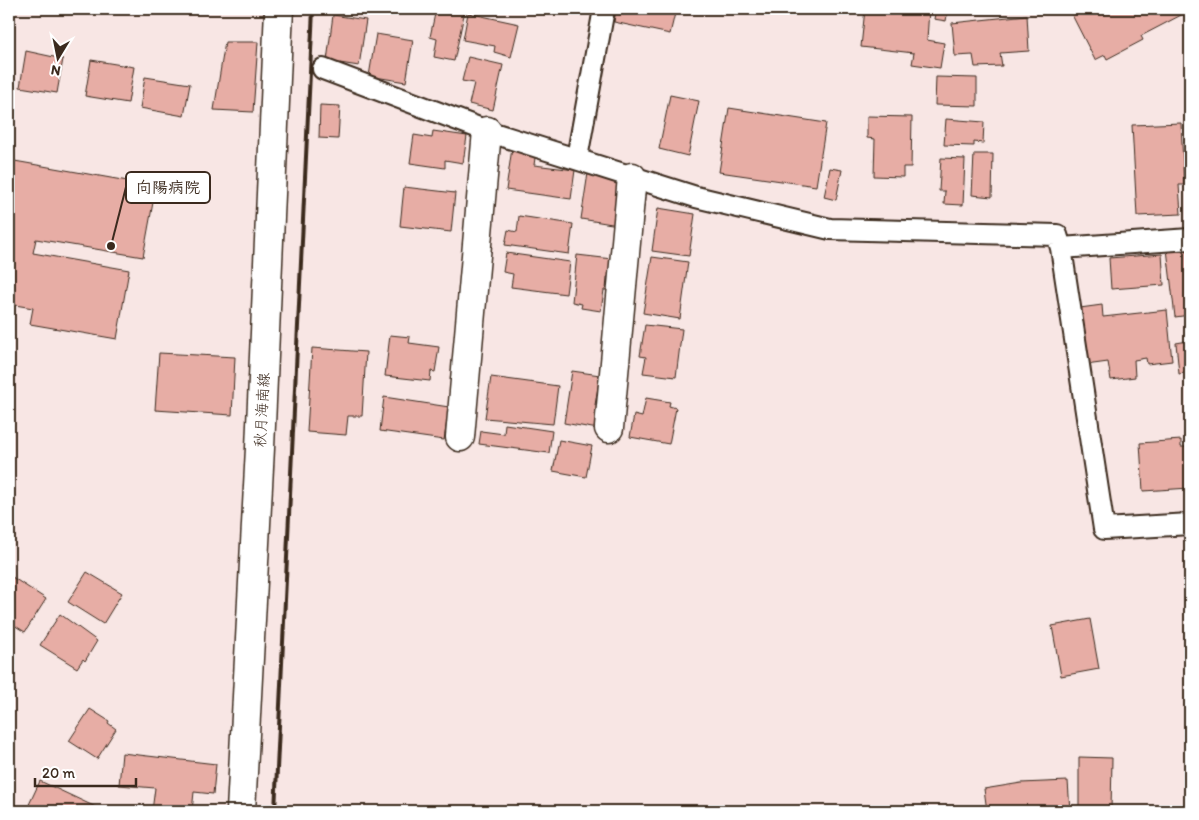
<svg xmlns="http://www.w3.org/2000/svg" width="1199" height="820" font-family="Itim,'Klee One',sans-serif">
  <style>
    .building { fill: #e7ada5; stroke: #3b2a1e }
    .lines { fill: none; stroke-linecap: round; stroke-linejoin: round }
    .lane-casing { stroke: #3b2a1e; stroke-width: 24 }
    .street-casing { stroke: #3b2a1e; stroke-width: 31 }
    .secondary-casing { stroke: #3b2a1e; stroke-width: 31 }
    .lane { stroke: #fff; stroke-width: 20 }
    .street { stroke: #fff; stroke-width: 28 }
    .secondary { stroke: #fff; stroke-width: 28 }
    .rail { stroke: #3b2a1e; stroke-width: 4 }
    .labels { text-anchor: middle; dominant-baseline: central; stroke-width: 4.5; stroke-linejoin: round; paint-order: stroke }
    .street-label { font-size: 15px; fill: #3b2a1e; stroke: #fff }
    .leader { fill: none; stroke: #3b2a1e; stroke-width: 2 }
    .callout-dot { fill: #3b2a1e; stroke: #fff; stroke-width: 2 }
    .callout { fill: #fff; stroke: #3b2a1e; stroke-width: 2 }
    .callout-label { font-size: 16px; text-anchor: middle; font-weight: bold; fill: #3b2a1e }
  </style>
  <rect width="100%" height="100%" fill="#f8e6e4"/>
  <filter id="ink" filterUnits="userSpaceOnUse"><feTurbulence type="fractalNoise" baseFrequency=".02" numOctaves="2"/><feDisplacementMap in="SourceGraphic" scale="10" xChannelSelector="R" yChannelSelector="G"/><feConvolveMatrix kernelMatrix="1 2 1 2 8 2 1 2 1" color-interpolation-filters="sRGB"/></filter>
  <g filter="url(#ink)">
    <path class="building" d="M436,9L465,10L454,61L434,57L437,39L430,37Z
      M616,9H676L670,34L614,22Z
      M865,9H929L927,40L944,43L940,68L912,64L914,53L861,47Z
      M936,9H948L946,21L934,19Z
      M1069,9H1183L1185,13L1141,36L1143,40L1107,59L1105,55L1095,60Z
      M468,13L519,24L511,57L494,52L495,46L463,40Z
      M333,15L366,20L359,66L327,61Z
      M1027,15L1029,51L1000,53L1002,66L975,67L973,55L955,56L952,23Z
      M376,34L413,40L406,82L369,76Z
      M225,42H258L253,112L214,110Z
      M26,51L63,59L57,93L20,87Z
      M468,57L503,65L493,110L469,104L474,83L462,81Z
      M91,60L134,67L128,103L85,96Z
      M145,77L190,84L184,116L140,108Z
      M936,77L977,78V106L935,105Z
      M670,95L699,101L688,156L659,149Z
      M320,105L340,106L338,139L319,138Z
      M729,108L826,123L816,186L719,172Z
      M867,116L912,117L911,167H903V177L874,176L875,139L867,138Z
      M946,119L984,122L983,143L974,142V146L944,145Z
      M1181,123L1184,185H1179L1181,214L1137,216L1132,125Z
      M433,131L467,136L463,163L445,160V168L410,163L414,135L432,138Z
      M512,148L536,151L534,165L575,170L571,199L506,190Z
      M974,154H993L992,197L972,195Z
      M941,158L965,159L963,205L944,204L945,191H939Z
      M9,160L156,186L143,257L36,239L33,253L129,270L117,339L30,324L33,308L9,304Z
      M830,168L842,170L836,200L824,197Z
      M588,173L620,178L618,225L581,219Z
      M404,187L455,193L451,232L400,226Z
      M658,208L695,214L689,256L652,251Z
      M519,216L573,224L569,254L505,245L508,230L517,232Z
      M1190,247V315L1175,317L1167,249Z
      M506,253L570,262L566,294L511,287L513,274L503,272Z
      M1162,254L1164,285L1111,289L1109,258Z
      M577,255L612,259L610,277H607L606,290H604L601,311L581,308L582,304L572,302Z
      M652,257L688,262L680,319L643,313Z
      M1102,305L1103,317L1167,310L1172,361L1147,364L1146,358L1134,360L1135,377L1111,380L1108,362L1086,365L1080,308Z
      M1190,321V372L1179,374L1176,343L1188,341L1186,322Z
      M645,325L682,329L676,377L643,373L646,357L640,356Z
      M390,335L410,337L409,343L439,347L435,372L431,371L430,381L385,376Z
      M312,348L366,352L362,416H348L346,435L307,432Z
      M159,353L235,357L232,415L155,410Z
      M572,371L600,375L595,405L602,406L598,429L564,423Z
      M491,377L558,386L553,424L485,418Z
      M384,397L449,407L444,440L380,431Z
      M646,398L670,402L669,406L676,408L669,444L630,437L634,415L642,417Z
      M505,424L552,431L549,453L479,444L481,431L504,434Z
      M559,440L592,446L586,477L553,471Z
      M1181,440V447H1190V488L1143,491L1140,443Z
      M87,572L122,593L103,624L68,602Z
      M9,575L46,599L25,632L9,622Z
      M60,614L97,641L85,661L83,659L77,668L40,645Z
      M1090,619L1099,669L1061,676L1052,626Z
      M90,709L109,721L108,723L116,729L97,759L69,741Z
      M122,753L216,764L213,794L194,792L192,811H152L155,788L119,785Z
      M1079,757L1112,758L1111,811H1079Z
      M40,781L102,810L101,811H26Z
      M1068,781L1070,811H1022V808L987,811L984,789L1021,783Z"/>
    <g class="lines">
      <defs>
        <path id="lane" d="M323,69L487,131L696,197L830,229L1057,235L1061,248L1190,239
          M577,158L604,9
          M1061,248L1104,529L1190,524"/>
        <path id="street" d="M609,428L632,177
          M460,437L487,131"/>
        <path id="secondary" d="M241,811L260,448L279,9"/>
      </defs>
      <use href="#lane" class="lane-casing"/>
      <use href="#street" class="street-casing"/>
      <use href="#secondary" class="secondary-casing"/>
      <use href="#lane" class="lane"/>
      <use href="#street" class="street"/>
      <use href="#secondary" class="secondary"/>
      <path class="rail" d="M275,811L313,9"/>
    </g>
  </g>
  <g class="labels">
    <g class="street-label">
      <text transform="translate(262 410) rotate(-87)">秋月海南線</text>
    </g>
  </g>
  <path class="leader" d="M111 246L126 187"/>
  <circle class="callout-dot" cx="111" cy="246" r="5"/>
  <rect class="callout" x="126" y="172" width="84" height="31" rx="5"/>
  <g class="callout-label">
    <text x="168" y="193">向陽病院</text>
  </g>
  <rect width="1199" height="820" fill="none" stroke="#fff" stroke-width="30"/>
  <rect x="15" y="15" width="1169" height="790" fill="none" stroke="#3b2a1e" stroke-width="2" filter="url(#ink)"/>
  <g transform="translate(58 58) rotate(190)" stroke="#ffffff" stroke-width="4" paint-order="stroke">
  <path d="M0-4L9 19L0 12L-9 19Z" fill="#3b2a1e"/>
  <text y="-8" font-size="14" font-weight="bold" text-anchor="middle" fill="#3b2a1e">N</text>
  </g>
  <path d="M35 778v8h101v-8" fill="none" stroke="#3b2a1e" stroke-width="2.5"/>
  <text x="42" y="778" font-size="15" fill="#3b2a1e" stroke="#ffffff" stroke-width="4" paint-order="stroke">20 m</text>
</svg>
